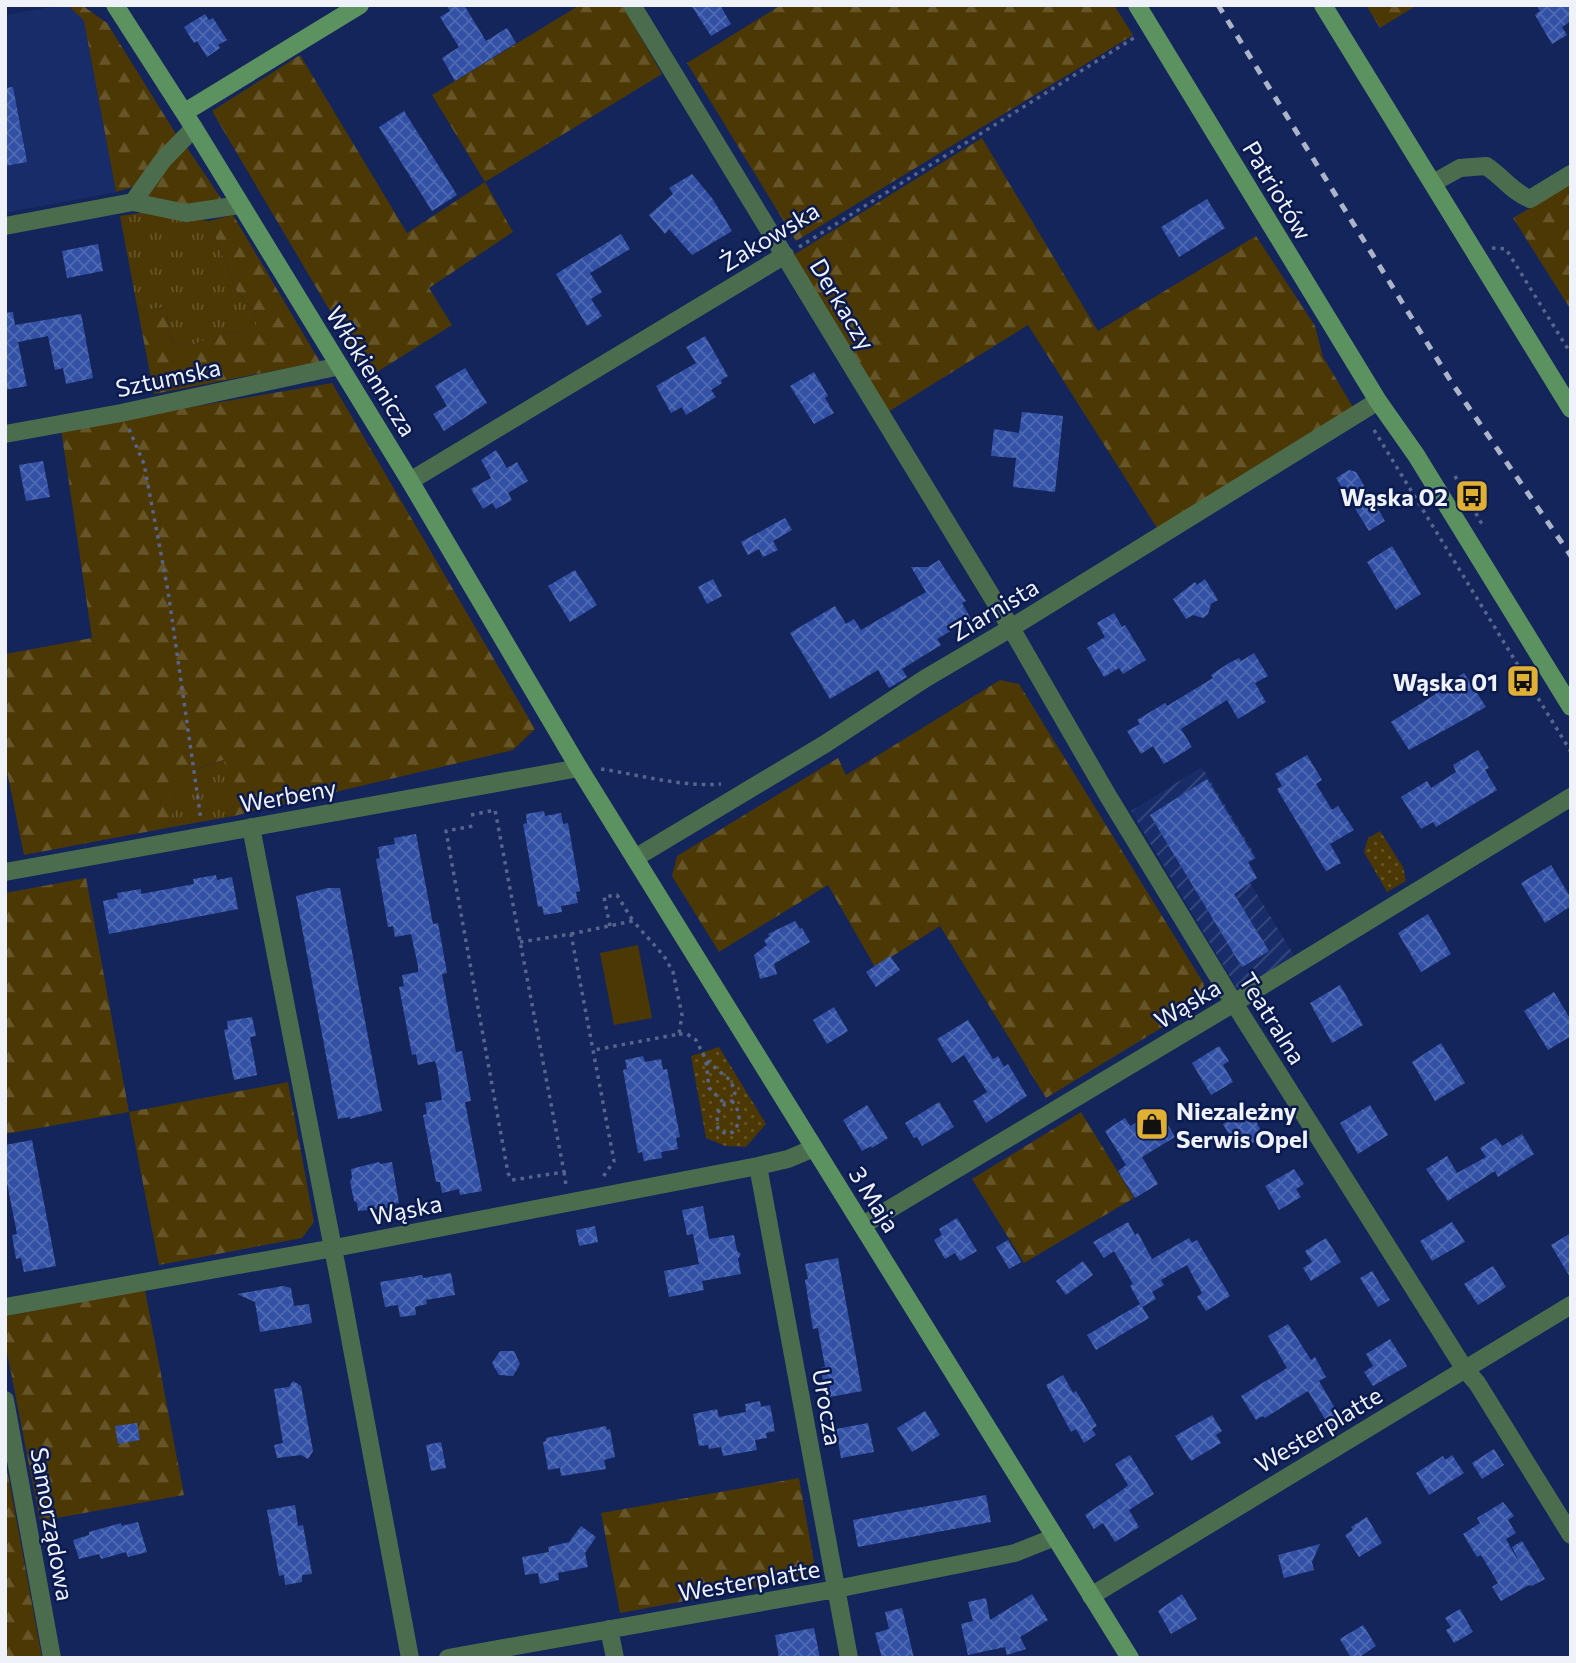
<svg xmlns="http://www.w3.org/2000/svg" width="1576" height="1663" font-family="Commissioner,sans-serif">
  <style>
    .built { fill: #172c68 }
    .industrial { fill: url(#industrial-furrows) }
    .grass { fill: url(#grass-tufts) }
    .forest { fill: url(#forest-firs) }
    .park { fill: url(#park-dots) }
    .pitch { fill: #4c3804 }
    .building { fill: url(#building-cross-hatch) }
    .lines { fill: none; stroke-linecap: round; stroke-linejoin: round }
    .path { stroke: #57648b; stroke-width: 3.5; stroke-dasharray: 3.5 5; stroke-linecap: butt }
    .street { stroke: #4b6d4d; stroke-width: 18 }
    .secondary { stroke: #5b925f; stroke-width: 18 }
    .rail { stroke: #acb4c9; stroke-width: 5; stroke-dasharray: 9 9; stroke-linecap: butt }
    .labels { text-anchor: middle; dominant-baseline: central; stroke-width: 5; stroke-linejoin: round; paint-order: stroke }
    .street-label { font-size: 24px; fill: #eff2f9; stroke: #0a1a4e }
    .poi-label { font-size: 24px; font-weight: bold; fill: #eff2f9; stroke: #0a1a4e; text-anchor: end }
  </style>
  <defs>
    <pattern id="industrial-furrows" width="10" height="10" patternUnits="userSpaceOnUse" patternTransform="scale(1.75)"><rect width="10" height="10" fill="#172c68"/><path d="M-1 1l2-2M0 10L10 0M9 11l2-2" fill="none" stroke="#394b7e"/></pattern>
    <pattern id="grass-tufts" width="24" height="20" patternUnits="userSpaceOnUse" patternTransform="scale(1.75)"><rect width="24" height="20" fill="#4c3804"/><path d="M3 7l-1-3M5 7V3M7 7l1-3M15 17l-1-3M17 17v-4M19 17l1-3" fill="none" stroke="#665529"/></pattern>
    <pattern id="forest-firs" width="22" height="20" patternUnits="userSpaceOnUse" patternTransform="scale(1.75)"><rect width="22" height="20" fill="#4c3804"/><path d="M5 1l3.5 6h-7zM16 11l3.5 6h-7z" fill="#665529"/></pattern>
    <pattern id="park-dots" width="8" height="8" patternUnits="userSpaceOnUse" patternTransform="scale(1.75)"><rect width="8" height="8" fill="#4c3804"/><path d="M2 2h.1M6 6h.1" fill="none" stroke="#665529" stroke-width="1.8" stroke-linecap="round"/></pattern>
    <pattern id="building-cross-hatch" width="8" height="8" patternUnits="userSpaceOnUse" patternTransform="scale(1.75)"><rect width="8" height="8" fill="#3250a5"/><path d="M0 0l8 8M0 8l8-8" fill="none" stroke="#506ab2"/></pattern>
  </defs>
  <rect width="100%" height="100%" fill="#13255a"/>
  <path class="built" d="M61,5H68L84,21L116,192L5,213V15Z"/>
  <path class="industrial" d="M1202,767L1257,858L1241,868L1295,957L1239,992L1131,811Z"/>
  <path class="grass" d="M145,212L209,221L237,292L252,308L257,320L256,329C246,333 237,330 227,332C209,336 196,348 177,346L171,340L166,307L138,311L120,216Z
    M225,760L234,816L172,827C171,786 184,770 225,760Z"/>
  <path class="forest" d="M68,5L83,6L107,23L176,134L136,186L116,192L84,21Z
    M580,5H622L662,74L485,182L513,232L429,288L452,325L369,377L212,111L300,55L407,233L485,182L432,95Z
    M781,5H1114L1133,35L796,241L687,63Z
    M1366,5H1417L1380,28Z
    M982,138L1098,331L1256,236L1315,326L1323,357L1353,407L1157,528L1028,325L888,412L792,256Z
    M186,146L224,203L186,207L148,199L149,188Z
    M1571,184V310L1513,218Z
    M233,215L320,362L154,394L138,311L166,307L171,340L177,346C196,348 209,335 227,332C237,330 246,333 255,329L257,320L252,308L237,292L209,221Z
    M332,383L535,729L513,750L234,816L224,760C184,770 171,787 172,827L24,855L5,762V654L92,638L61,429Z
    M1000,680L1019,684L1204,984L1199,1005L1046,1098L940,926L875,967L828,885L719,952L672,876L677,856L838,758L846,775Z
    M86,878L129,1112L288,1082L314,1222L302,1238L159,1265L129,1112L5,1134V893Z
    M1081,1112L1134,1198L1024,1263L972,1179Z
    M145,1290L184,1495L40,1521L5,1342V1316Z
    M5,1458L42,1658H5Z
    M799,1478L814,1562L803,1579L620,1613L601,1513Z"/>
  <path class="park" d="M1380,831L1403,867L1406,881L1387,892L1364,852L1368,838Z
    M719,1047L766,1124L746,1147L725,1146L706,1138L691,1056Z"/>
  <path class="pitch" d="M638,945L652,1018L614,1025L600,953Z"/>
  <path class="building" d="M446,5H464L486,41L507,28L516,43L455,81L442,58L459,47L440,17L450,11Z
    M691,5H720L731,24L711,36Z
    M1536,5H1571V21L1562,27L1567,35L1552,44L1535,15L1540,11Z
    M205,14L209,20L213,18L227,40L218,45L220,48L207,57L197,41L194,43L184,27Z
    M13,87L27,162L5,166V88Z
    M404,111L457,195L432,211L379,127Z
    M692,174L712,198L732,231L692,255L669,229L665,234L649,215L673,194L669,188Z
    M1207,199L1225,228L1179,257L1161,227Z
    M621,234L630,249L590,273L602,292L591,299L602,316L587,326L556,274Z
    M98,244L103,271L67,278L62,251Z
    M13,312L15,325L81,314L93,378L66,384L63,368L55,370L48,336L18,342L27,386L5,390V313Z
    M705,336L728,376L721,380L722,383L711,390L716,397L686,415L682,407L671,413L656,386L696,363L686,347Z
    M465,368L487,403L444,431L433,414L447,406L435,386Z
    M814,372L828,396L825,398L834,413L814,424L790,386Z
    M1022,412L1063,416L1055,492L1013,487L1016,458L991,456L994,429L1019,433Z
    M496,450L507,468L517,462L528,481L508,493L512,500L496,509L492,503L483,509L471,489L491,478L481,460Z
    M43,461L50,497L26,501L19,465Z
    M1349,470L1356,472L1385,521L1369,531L1336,478Z
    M785,518L792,530L773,541L778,550L763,557L759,549L748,555L741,542Z
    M1392,546L1421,594L1396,610L1367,562Z
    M939,560L966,601L962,603L971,619L937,639L941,645L902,669L907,677L889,688L878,670L830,699L790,633L835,606L846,624L854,619L861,630L926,592L911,567H928Z
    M575,570L597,605L570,622L548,586Z
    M713,579L722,596L707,604L698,587Z
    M1205,579L1218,600L1211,604L1208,614L1203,618L1193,615L1186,619L1173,599L1195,582L1197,585Z
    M1114,613L1122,627L1125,625L1146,660L1123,674L1119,668L1104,677L1087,648L1105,637L1097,623Z
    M1254,653L1268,676L1255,683L1266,702L1238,719L1227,700L1181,729L1192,747L1164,764L1153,746L1141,754L1127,731L1140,724L1137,720L1165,703L1167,706L1213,678L1211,675L1229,663L1239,658L1241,661Z
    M1464,673L1486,707L1409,750L1391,722L1436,694L1434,691Z
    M1478,750L1489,768L1485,770L1497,790L1436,827L1433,822L1421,829L1401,797L1427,781L1431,788L1456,772L1453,765Z
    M1307,755L1322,780L1316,784L1332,810L1338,806L1354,830L1330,844L1341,863L1326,871L1277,789L1282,786L1275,774Z
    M1207,779L1255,858L1248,862L1257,878L1234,894L1269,951L1242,967L1150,815Z
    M544,811L545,816L561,813L563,824L568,823L580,891L576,892L578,903L561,906L562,912L544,915L542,906L538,907L523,824L527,823L526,814Z
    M416,834L433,924L438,923L447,973L442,974L456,1052L462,1051L471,1101L465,1102L482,1191L460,1195L459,1189L442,1193L440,1182H436L423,1115L427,1114L425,1103L442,1100L437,1067L435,1061L418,1065L416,1054L412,1055L399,987L404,986L402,975L418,972V966L411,934L395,937L393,926L388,927L376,859L380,858L378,847L395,844L394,838Z
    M1551,865L1571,898V906L1545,923L1521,883Z
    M216,875L217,880L232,877L238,909L109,934L103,901L118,898L117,893L141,889V894L194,884L193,879Z
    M328,888H340L382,1111L350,1119V1117L338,1119L296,896Z
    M1428,914L1451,954L1421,972L1398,933Z
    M795,921L800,929L802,928L810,942L774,964L777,974L760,979L754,955L767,945L764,940L770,936L768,934Z
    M890,956L900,970L876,987L866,972Z
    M1340,985L1363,1025L1332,1043L1310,1003Z
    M1554,992L1571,1020V1036L1548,1050L1524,1011Z
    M834,1007L848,1031L827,1044L813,1020Z
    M252,1017L256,1036L250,1037L257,1075L234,1080L224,1030L228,1029L227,1021Z
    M968,1020L993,1059L998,1056L1004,1067L1008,1064L1027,1096L986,1123L973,1101L987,1092L964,1055L952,1063L937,1039Z
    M1441,1043L1465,1083L1435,1101L1412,1062Z
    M1219,1046L1229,1061L1223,1065L1233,1082L1211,1095L1192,1063Z
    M643,1056L645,1062L661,1059L663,1070L667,1069L680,1137L676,1138L678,1149L661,1152L662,1158L644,1161L642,1152L638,1153L623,1070L627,1069L625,1060Z
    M939,1102L954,1127L922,1146L917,1137L914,1138L905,1123Z
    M867,1105L888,1138L872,1148L871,1146L862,1151L843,1120Z
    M1370,1105L1388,1135L1358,1154L1340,1123Z
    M1159,1109L1175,1137L1142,1157L1158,1184L1135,1198L1118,1171L1126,1165L1105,1131L1125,1118L1130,1126Z
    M1249,1109L1264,1136L1239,1151L1223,1124Z
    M1522,1134L1534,1154L1498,1177L1495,1171L1448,1201L1426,1169L1447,1156L1457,1173L1486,1157L1480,1148L1496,1138L1502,1146Z
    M32,1140L56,1266L24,1272L21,1258L16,1259L12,1235L17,1234L7,1183L5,1184V1145Z
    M379,1162L380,1164L392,1162L399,1203L388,1205V1208L358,1211L357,1203L354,1201L350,1181L352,1178L351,1169Z
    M1294,1169L1304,1184L1296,1189L1301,1197L1279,1210L1265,1186Z
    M703,1206L709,1239L734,1235L737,1251L741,1254L738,1259L741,1274L702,1281L704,1290L669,1297L664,1271L699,1264L693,1234L687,1235L682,1210Z
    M957,1218L977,1251L960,1261L955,1253L945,1259L934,1240L942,1235L939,1229Z
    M1128,1222L1135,1235L1138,1233L1152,1259L1189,1238L1192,1243L1197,1240L1230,1296L1206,1311L1197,1297L1202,1293L1187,1265L1161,1280L1164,1285L1152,1292L1156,1299L1142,1307L1149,1318L1096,1350L1087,1335L1140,1304L1130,1286L1133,1284L1114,1251L1104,1258L1093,1242Z
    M1452,1222L1465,1242L1432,1261L1420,1241Z
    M595,1226L598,1242L579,1246L576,1230Z
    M1571,1233V1279L1551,1245Z
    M1326,1238L1341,1262L1311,1281L1303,1268L1312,1262L1305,1251Z
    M1008,1240L1021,1262L1009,1269L996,1247Z
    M838,1258L862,1391L830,1397L827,1381L823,1382L821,1368L825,1367L818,1328L813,1329L805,1280L808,1279L805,1264Z
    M1083,1261L1093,1275L1066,1295L1056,1281Z
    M1493,1266L1506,1287L1478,1305L1464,1284Z
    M1372,1271L1390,1300L1378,1307L1360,1278Z
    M451,1273L455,1295L426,1300L427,1304L415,1307L416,1315L400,1317L398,1305L385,1307L380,1282L422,1275L423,1278Z
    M283,1286L291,1288L294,1306L309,1304L312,1323L260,1332L255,1302L237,1294Z
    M1288,1324L1311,1360L1315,1357L1326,1377L1319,1381L1343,1422L1331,1429L1308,1391L1265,1418L1263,1416L1256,1420L1241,1396L1287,1368L1268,1336Z
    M1390,1339L1407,1366L1373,1386L1364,1372L1373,1366L1366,1354Z
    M500,1351H514L520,1364L513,1376L499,1375L492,1363Z
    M1063,1375L1073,1393L1076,1391L1097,1426L1092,1429L1096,1435L1084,1443L1076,1429L1071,1432L1046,1385Z
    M293,1381L301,1386L307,1419L313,1451L308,1459L301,1455L277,1458L274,1445L283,1443L274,1389L289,1387Z
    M760,1401L761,1407L770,1405L775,1431L766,1433L767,1438L755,1440L757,1450L723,1456L721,1447L709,1449L708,1445L699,1446L693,1414L717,1409L719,1417L746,1412L745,1404Z
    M925,1411L940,1435L912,1452L897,1428Z
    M1212,1415L1222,1431L1216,1435L1221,1443L1191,1461L1175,1436Z
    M137,1423L140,1440L118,1444L115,1426Z
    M868,1423L874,1452L841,1458L836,1429Z
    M606,1426L607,1430L610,1429L615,1457L604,1460L606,1469L561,1476L560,1468L548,1470L543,1442L546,1441V1438Z
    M441,1442L446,1468L431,1471L426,1445Z
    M1494,1449L1504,1465L1482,1479L1472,1463Z
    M1130,1455L1154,1494L1129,1510L1139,1527L1115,1542L1103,1523L1094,1529L1085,1515L1125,1488L1128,1485L1115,1464Z
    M1452,1455L1464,1473L1429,1495L1416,1473L1443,1456L1445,1460Z
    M986,1495L991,1522L858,1547L853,1520Z
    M1503,1502L1514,1516L1508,1520L1516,1533L1506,1539L1521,1566L1512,1547L1522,1541L1545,1579L1532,1586L1529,1585L1501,1601L1492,1587L1498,1583L1481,1555L1477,1557L1463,1534L1480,1523L1477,1518Z
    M295,1505L298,1526L303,1525L312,1574L302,1575V1582L285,1585L284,1575L279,1576L267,1510Z
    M1367,1517L1382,1543L1359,1557L1345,1535L1353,1530L1351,1527Z
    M138,1522L147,1552L128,1557L126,1552L101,1559L99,1554L79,1559L73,1540L89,1535V1532L121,1523L122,1526Z
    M581,1526L596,1537L585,1553L588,1567L558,1573L559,1580L540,1584L538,1573L525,1575L522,1557L549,1552L548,1547L569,1542Z
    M1320,1544L1312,1562L1314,1570L1284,1578L1278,1555Z
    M1032,1594L1048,1620L1020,1637L1026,1649L1007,1655L1005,1647L968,1655L961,1624L973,1621L968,1602L986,1598L990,1620Z
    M1182,1594L1197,1619L1171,1634L1158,1611Z
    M902,1608L914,1658H882L875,1633L889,1629L885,1612Z
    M1460,1609L1473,1632L1454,1643L1446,1630L1451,1627L1445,1618Z
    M1363,1625L1376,1646L1358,1658H1351L1340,1639Z
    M814,1628L820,1658H779L775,1635Z"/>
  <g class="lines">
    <path class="path" d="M799,247L1137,36
      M1492,248L1506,249L1571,354
      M129,429L144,464L168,591L201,820
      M1374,430L1571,752
      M1455,476L1483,526
      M601,769C641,775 680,787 721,784
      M471,815L495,810L564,1172L512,1180L508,1173L446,831L473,826
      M610,926L604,897L617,895L633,921
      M571,934L633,921L664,956L673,972L682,1015L679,1034L594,1050
      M520,942L571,934L614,1161L603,1177
      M679,1034H687L696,1040L706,1060L731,1081L735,1093L732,1101L725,1104L717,1113L718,1129L726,1134L733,1132C742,1121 740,1111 732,1101
      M706,1062L709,1088L725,1104
      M564,1172L566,1185L568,1184"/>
    <path class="street" d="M632,5L1011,628L1108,796L1234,1003L1464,1368L1477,1383L1571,1535
      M1433,183L1460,168L1486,166C1502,176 1512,192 1530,199L1571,174
      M133,202L186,213L240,205
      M5,226L133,202L163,160L194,128
      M5,434L121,413L340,366
      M410,481L785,255
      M251,827L339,1279L410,1658
      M635,858L825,744L926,678L1011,628L1378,401
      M5,872L579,768
      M758,1166L849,1658
      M863,1225L1234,1003L1571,797
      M5,1307L345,1246L758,1166L788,1159L814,1148
      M5,1400L52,1658
      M1091,1596L1571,1305
      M609,1629L615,1658
      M448,1658L836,1589L1015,1553L1055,1537"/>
    <path class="secondary" d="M115,5L194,128L410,481L579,768L1130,1658
      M1137,5L1378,401L1416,455L1571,707
      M1323,5L1571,409
      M185,112L360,5"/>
    <path class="rail" d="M1218,5L1452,383L1571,556"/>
  </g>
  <defs>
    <symbol id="bus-square" viewBox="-11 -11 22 22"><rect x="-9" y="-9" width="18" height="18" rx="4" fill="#e0b034" stroke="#0a1a4e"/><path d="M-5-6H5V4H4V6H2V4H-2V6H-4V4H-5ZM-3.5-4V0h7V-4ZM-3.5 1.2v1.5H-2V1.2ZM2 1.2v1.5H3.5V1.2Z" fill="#111"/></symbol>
    <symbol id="shop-square" viewBox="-11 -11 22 22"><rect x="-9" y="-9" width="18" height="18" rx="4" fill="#e0b034" stroke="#0a1a4e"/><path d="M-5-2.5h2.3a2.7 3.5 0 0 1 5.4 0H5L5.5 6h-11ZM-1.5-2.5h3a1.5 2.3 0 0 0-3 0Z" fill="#111"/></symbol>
  </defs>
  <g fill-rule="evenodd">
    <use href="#bus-square" x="1453" y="477" width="38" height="38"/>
    <use href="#bus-square" x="1504" y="662" width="38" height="38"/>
    <use href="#shop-square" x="1133" y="1105" width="38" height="38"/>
  </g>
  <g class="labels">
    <g class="street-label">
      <text transform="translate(1278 190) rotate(59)">Patriotów</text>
      <text transform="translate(769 236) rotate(-31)">Żakowska</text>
      <text transform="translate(843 304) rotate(59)">Derkaczy</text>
      <text transform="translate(372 371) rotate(58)">Włókiennicza</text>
      <text transform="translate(168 377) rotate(-12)">Sztumska</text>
      <text transform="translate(994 609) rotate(-31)">Ziarnista</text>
      <text transform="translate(288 795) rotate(-10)">Werbeny</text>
      <text transform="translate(1187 1003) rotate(-31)">Wąska</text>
      <text transform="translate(1273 1018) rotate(58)">Teatralna</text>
      <text transform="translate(875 1199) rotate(58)">3 Maja</text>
      <text transform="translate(406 1209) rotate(-11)">Wąska</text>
      <text transform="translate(828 1407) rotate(80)">Urocza</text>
      <text transform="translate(1318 1429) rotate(-31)">Westerplatte</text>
      <text transform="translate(53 1524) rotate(80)">Samorządowa</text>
      <text transform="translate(749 1580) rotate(-10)">Westerplatte</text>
    </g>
    <g class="poi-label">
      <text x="1448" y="496">Wąska 02</text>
      <text x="1498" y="681">Wąska 01</text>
      <text x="1176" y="1110" text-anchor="start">Niezależny<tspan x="1176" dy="28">Serwis Opel</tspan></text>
    </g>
  </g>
  <rect width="1576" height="1663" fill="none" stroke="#eff2f9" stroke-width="14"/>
</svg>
